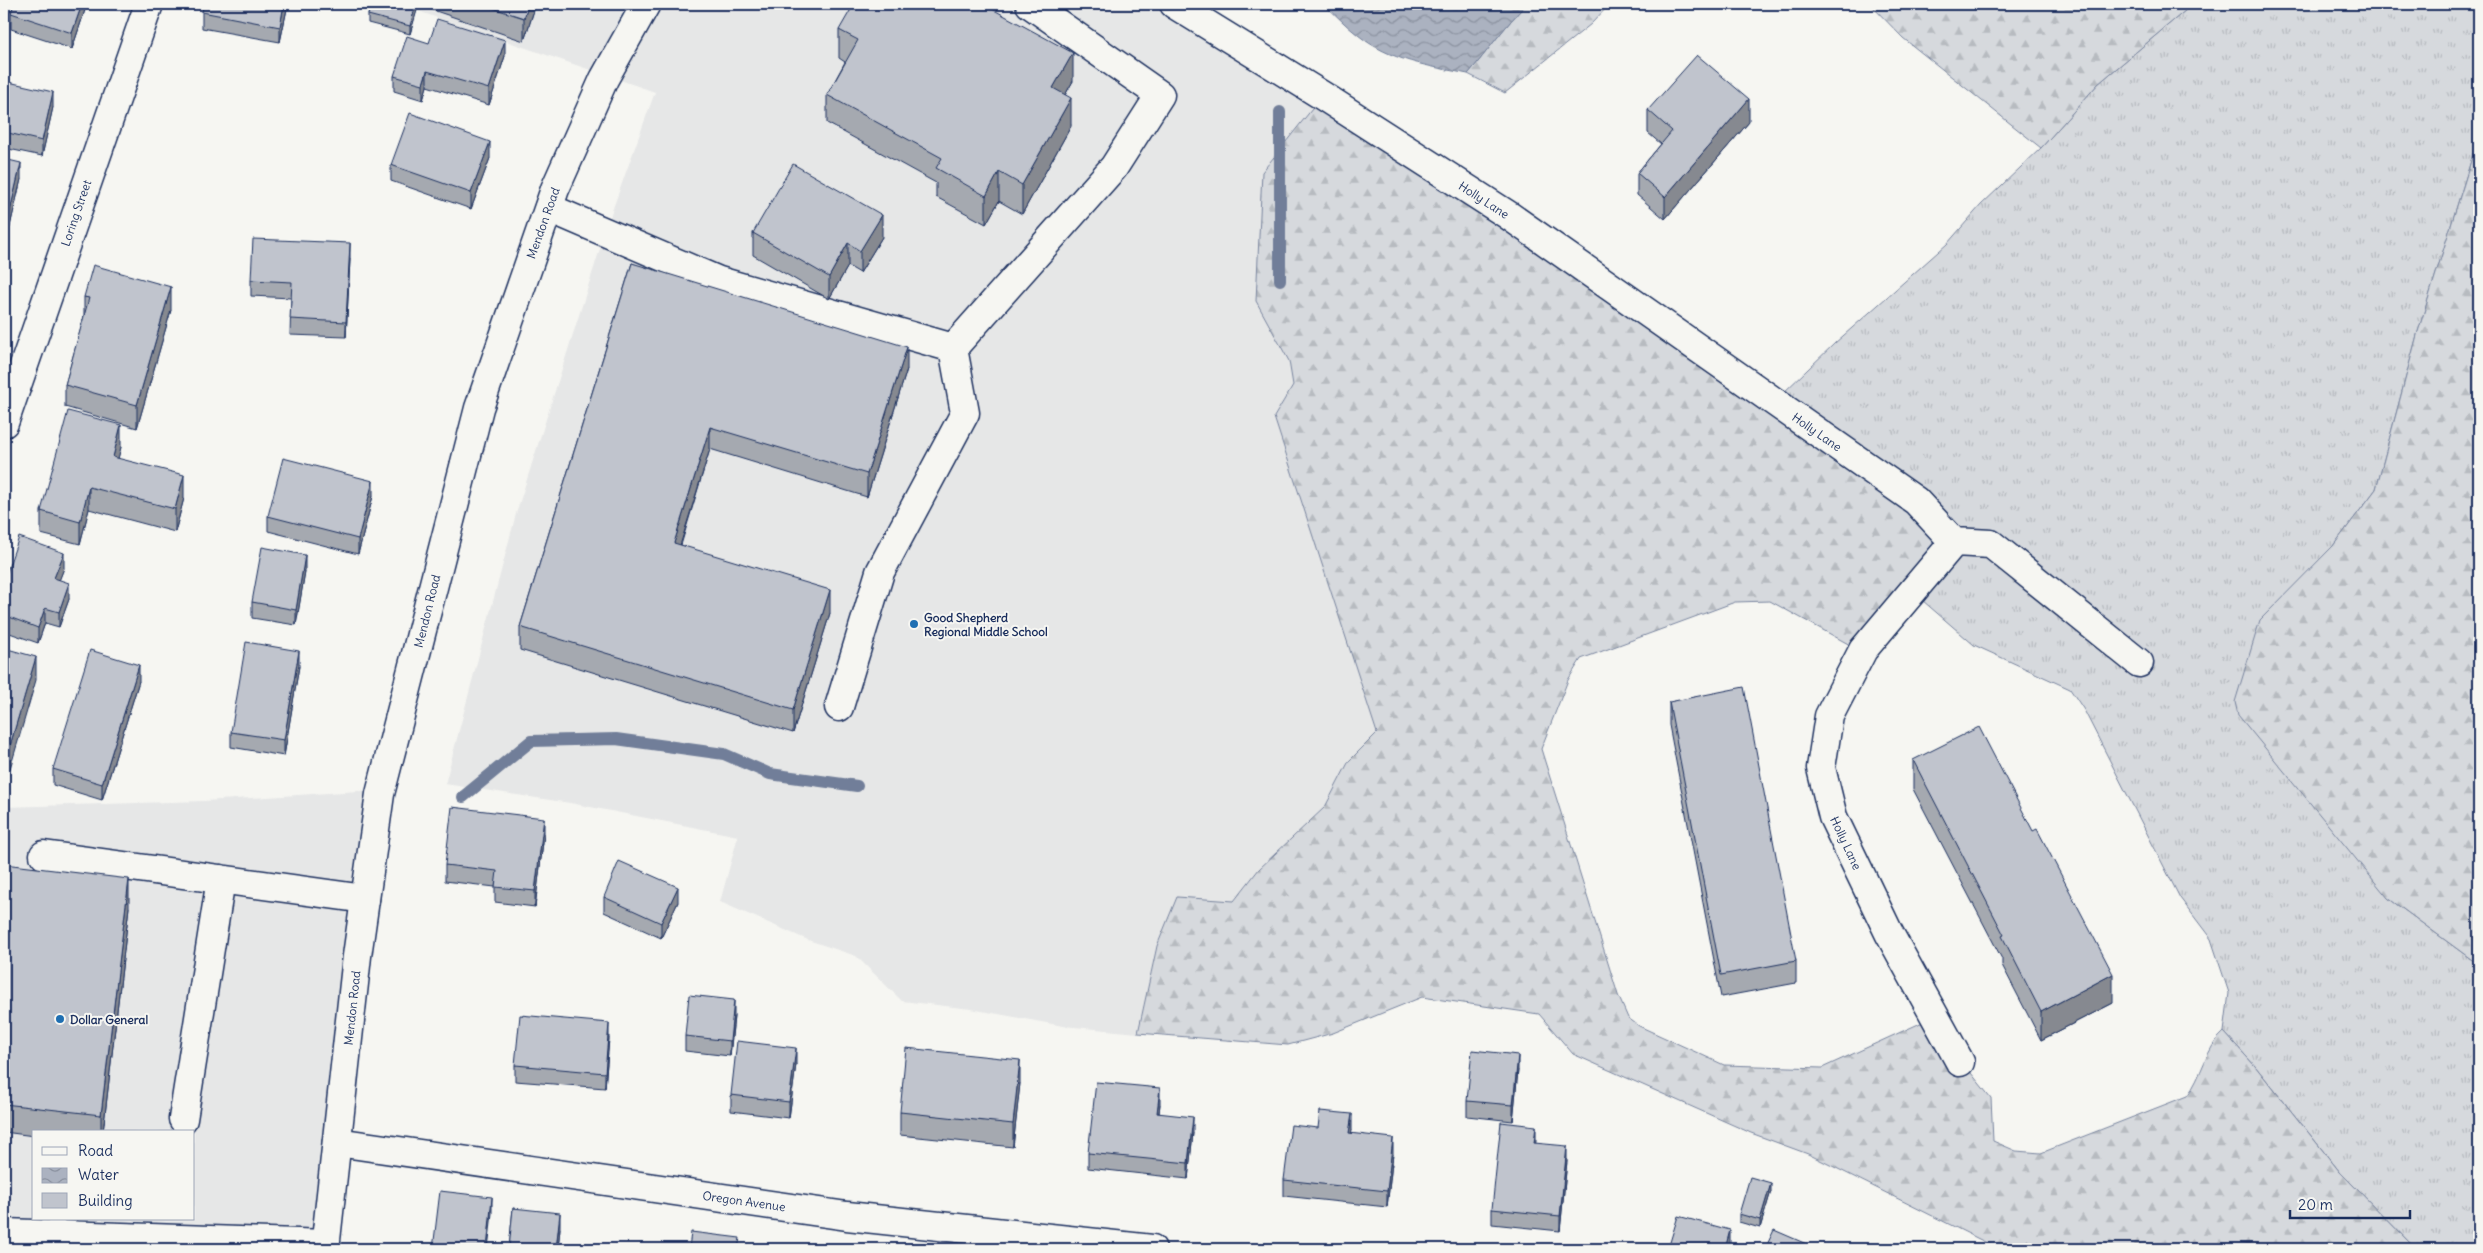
<svg xmlns="http://www.w3.org/2000/svg" width="2483" height="1253" font-family="Delius,sans-serif">
  <style>
    .built { fill: #e6e7e7; fill-rule: evenodd }
    .grass { fill: url(#grass-tufts); stroke: #78849e }
    .forest { fill: url(#forest-firs); stroke: #78849e }
    .water { fill: url(#water-waves); stroke: #717e99 }
    .lines { fill: none; stroke-linecap: round; stroke-linejoin: round }
    .stream { stroke: #717e99; stroke-width: 12 }
    .minor-casing { stroke: #1b2f5e; stroke-width: 31 }
    .major-casing { stroke: #1b2f5e; stroke-width: 31 }
    .minor { stroke: #f6f6f2; stroke-width: 28 }
    .major { stroke: #f6f6f2; stroke-width: 28 }
    .wall { fill: #a5a9b0; stroke: #1b2f5e }
    .shaded-wall { fill: #868990; stroke: #1b2f5e }
    .building { fill: #c0c4cd; stroke: #1b2f5e }
    .poi-dot { fill: #1f6fb2; stroke: #f6f6f2; stroke-width: 2 }
    .labels { text-anchor: middle; dominant-baseline: central; stroke-width: 4; stroke-linejoin: round; paint-order: stroke }
    .street-label { font-size: 12px; fill: #1b2f5e; stroke: #f6f6f2 }
    .poi-label { font-size: 12px; font-weight: bold; fill: #1b2f5e; stroke: #f6f6f2; text-anchor: start }
  </style>
  <defs>
    <pattern id="grass-tufts" width="24" height="20" patternUnits="userSpaceOnUse" patternTransform="scale(1.25)"><rect width="24" height="20" fill="#d6d9dd"/><path d="M3 7l-1-3M5 7V3M7 7l1-3M15 17l-1-3M17 17v-4M19 17l1-3" fill="none" stroke="#b7bbc0"/></pattern>
    <pattern id="forest-firs" width="22" height="20" patternUnits="userSpaceOnUse" patternTransform="scale(1.25)"><rect width="22" height="20" fill="#d6d9dd"/><path d="M5 1l3.5 6h-7zM16 11l3.5 6h-7z" fill="#b7bbc0"/></pattern>
    <pattern id="water-waves" width="16" height="10" patternUnits="userSpaceOnUse" patternTransform="scale(1.25)"><rect width="16" height="10" fill="#abb2c0"/><path d="M0 5q4-4 8 0t8 0" fill="none" stroke="#8a919f"/></pattern>
  </defs>
  <rect width="100%" height="100%" fill="#f6f6f2"/>
  <filter id="ink" filterUnits="userSpaceOnUse"><feTurbulence type="fractalNoise" baseFrequency=".02" numOctaves="2"/><feDisplacementMap in="SourceGraphic" scale="10" xChannelSelector="R" yChannelSelector="G"/><feConvolveMatrix kernelMatrix="1 2 1 2 8 2 1 2 1" color-interpolation-filters="sRGB"/></filter>
  <g filter="url(#ink)">
    <path class="built" d="M397,4H1165L1324,94L1256,301L1289,361L1293,385L1274,417L1378,733L1349,761L1325,807L1259,869L1234,901L1157,946L1138,1033L1063,1026L971,1009L902,1001L856,956L808,940L720,902L738,836L570,803L445,784L516,514L612,211L655,92Z
      M374,790L311,1249H4V807L204,801ZM34,1132H194V1219H34Z"/>
    <path class="grass" d="M2193,4H2479V135L2417,335L2376,489L2333,546L2388,898L2479,965V1249H2416L2340,1172L2255,1066L2224,1032L2229,993L2211,939L2180,898L2084,710L2070,689L1974,645L1915,594L1780,396L1835,343L1947,244L1981,205L2041,148L2098,84Z"/>
    <path class="forest" d="M1527,4H1610L1591,24L1505,93L1468,74C1488,51 1505,25 1527,4Z
      M1870,4H2193L2098,84L2041,148L1903,38Z
      M1324,94L1947,538L1852,646L1770,601L1735,602L1581,659L1568,680L1541,749L1618,995L1628,1018L1639,1026L1724,1065L1822,1068L1925,1021L1951,1048L1991,1098L1993,1141L2016,1151L2041,1153L2187,1096C2202,1077 2206,1047 2224,1032L2255,1066L2340,1172L2416,1249H1999L1808,1154L1751,1133L1573,1054L1539,1014L1422,997L1333,1033L1288,1045L1138,1033L1157,946L1177,897L1234,901L1259,869L1325,807L1349,761L1377,733L1274,417L1293,385L1289,361L1256,301L1262,172Z
      M2479,135V965L2388,898L2238,715L2235,702L2260,620L2333,546L2376,489L2417,335Z"/>
    <path class="water" d="M1324,4H1527C1505,25 1488,51 1468,74C1429,66 1390,61 1358,35C1346,26 1335,14 1324,4Z"/>
    <g class="lines">
      <path class="stream" d="M1280,280V112
        M463,797L531,741L616,739L724,754L770,774L857,786"/>
      <defs>
        <path id="minor" d="M1174,4L1323,96L1508,215L1916,501L1954,542L1863,650L1829,716L1821,768L1833,817L1889,933L1960,1062
          M549,208L719,281L953,348L1114,167L1160,95L1030,4
          M4,423L149,4
          M1954,542L1991,544L2139,663
          M839,707L880,572L965,413L953,348
          M44,855L365,899
          M183,1119L221,879
          M337,1142L847,1216L1152,1249
          M4,1233L326,1244"/>
        <path id="major" d="M325,1249L357,956L380,794L479,408L555,189L604,79L646,4"/>
      </defs>
      <use href="#minor" class="minor-casing"/>
      <use href="#major" class="major-casing"/>
      <use href="#minor" class="minor"/>
      <use href="#major" class="major"/>
    </g>
    <path class="wall" d="M14,4H87L72,49L11,29V13Z
      M204,4H288L280,42L202,28V12Z
      M371,4H536L524,41L418,5L410,34L368,23V15Z
      M839,30L1073,81L1065,95L1071,126L1022,214L999,201L986,224L936,197V183L827,123V95L845,62L839,58Z
      M429,43L505,56L489,105L427,86L423,100L394,91V76Z
      M4,81L53,107L42,156L4,148Z
      M1648,110L1749,122L1665,219L1637,195V173L1661,144L1648,133Z
      M490,158L471,209L391,181V165Z
      M4,159L21,179L7,239L4,238Z
      M753,233L882,237L860,273L848,266L829,299L753,255Z
      M350,259L346,337L290,335L291,298L251,296V280Z
      M632,263L907,369L867,497L710,449L681,545L830,613L793,733L520,650V627Z
      M84,297L171,310L137,428L65,407V385L84,317Z
      M121,447L118,458L184,498L175,532L89,509L80,544L41,534V511Z
      M373,496L358,554L268,531V516Z
      M64,568L59,580L69,599L59,627L45,623L38,643L4,631V580Z
      M305,571L296,625L252,618V602Z
      M299,666L284,756L231,747V732Z
      M139,681L102,800L53,785V769Z
      M1669,702L1796,961V983L1721,997L1669,725Z
      M1913,760L2113,1003L2041,1040L2002,965V959L1913,789Z
      M544,834L535,907L495,902V887L445,881V865Z
      M4,864L129,907L103,1132H34V1136L4,1132Z
      M604,897L678,902L661,938L604,912Z
      M734,1016L730,1056L685,1051V1036Z
      M609,1038L605,1088L515,1081V1065Z
      M796,1064L789,1118L731,1111V1095Z
      M1518,1070L1513,1121L1467,1116V1101Z
      M1020,1083L1013,1147L900,1135V1112Z
      M1160,1104L1159,1113L1193,1133L1188,1179L1088,1168V1153Z
      M1318,1128L1352,1130L1351,1134L1393,1154L1387,1207L1284,1196V1180Z
      M1567,1161L1560,1231L1492,1224V1209Z
      M1771,1191L1760,1228L1739,1222V1214Z
      M513,1208L560,1228L558,1249H509Z"/>
    <path class="shaded-wall" d="M82,4H87L72,49V33Z
      M284,4H288L280,42V27Z
      M416,4H418V7L410,34V26Z
      M529,4H536L524,41V18Z
      M505,40V56L489,105V89Z
      M1073,53V81L1053,116V88Z
      M427,71V86L423,100V84Z
      M53,92V107L42,156V141Z
      M1071,98V126L1022,214V185Z
      M1749,99V122L1665,219V197Z
      M490,142V158L471,209V193Z
      M21,163V179L7,239V224Z
      M999,172V201L986,224V196Z
      M882,215V237L860,273V251Z
      M5,240V255L4,259V244Z
      M350,243V259L346,337V322Z
      M848,243V266L829,299V277Z
      M171,287V310L137,428V405Z
      M907,347V369L867,497V474Z
      M121,425V447L113,479V457Z
      M710,427V449L674,565V543Z
      M184,475V498L175,532V509Z
      M373,481V496L358,554V539Z
      M89,487V509L80,544V522Z
      M64,553V568L54,594V578Z
      M305,555V571L296,625V610Z
      M69,583V599L59,627V612Z
      M830,590V613L793,733V710Z
      M45,608V623L38,643V628Z
      M299,651V666L284,756V740Z
      M36,657V680L4,789V766Z
      M139,665V681L102,800V784Z
      M544,818V834L535,907V891Z
      M129,879V907L103,1132H101V1115Z
      M678,887V902L661,938V923Z
      M2113,974V1003L2041,1040V1012Z
      M734,1000V1016L730,1056V1041Z
      M609,1023V1038L605,1088V1073Z
      M796,1048V1064L789,1118V1102Z
      M1518,1055V1070L1513,1121V1105Z
      M1020,1060V1083L1013,1147V1124Z
      M1160,1088V1104L1157,1129V1113Z
      M1352,1114V1130L1349,1149V1133Z
      M1193,1117V1133L1188,1179V1163Z
      M1536,1126V1141L1534,1158V1143Z
      M1393,1138V1154L1387,1207V1191Z
      M1567,1146V1161L1560,1231V1216Z
      M1771,1183V1191L1760,1228V1220Z
      M492,1197V1213L488,1249H487Z
      M560,1213V1228L558,1249H556Z
      M1730,1230V1246L1729,1249H1725Z"/>
    <path class="building" d="M14,4H82L72,33L11,13Z
      M204,4H284L280,27L202,12Z
      M371,4H416L410,26L368,15Z
      M480,4H529L524,18Z
      M854,4H983L1073,53L1053,88L1071,98L1022,185L999,172L986,196L936,168L942,158L827,95L858,40L839,30Z
      M437,19L505,40L489,89L427,71L423,84L394,76L407,36L429,43Z
      M1697,55L1749,99L1665,197L1637,173L1672,131L1648,110Z
      M4,81L53,92L42,141L4,132Z
      M410,113L490,142L471,193L391,165Z
      M4,159L21,163L7,224L4,223Z
      M793,164L882,215L860,251L848,243L829,277L753,233Z
      M253,239L350,243L346,322L290,319L292,282L251,280Z
      M632,263L907,347L867,474L710,427L674,543L830,590L793,710L520,627Z
      M93,265L171,287L137,405L65,385L89,298L84,297Z
      M68,411L121,425L113,457L184,475L175,509L89,487L80,522L41,511Z
      M283,458L373,481L358,539L268,516Z
      M19,537L64,553L54,578L69,583L59,612L45,608L38,628L4,615V580Z
      M262,547L305,555L296,610L252,602Z
      M246,642L299,651L284,740L231,732Z
      M4,648L36,657L4,766Z
      M90,650L139,665L102,784L53,769Z
      M1744,687L1796,961L1721,975L1669,702Z
      M1979,727L2033,831L2037,829L2113,974L2041,1012L2002,936L2004,935L1913,760Z
      M452,807L544,818L535,891L495,887L497,871L445,865Z
      M619,861L678,887L661,923L604,897Z
      M4,864L129,879L101,1115L4,1104Z
      M689,995L734,1000L730,1041L685,1036Z
      M520,1015L609,1023L605,1073L515,1065Z
      M737,1041L796,1048L789,1102L731,1095Z
      M906,1048L1020,1060L1013,1124L900,1112Z
      M1472,1050L1518,1055L1513,1105L1467,1101Z
      M1096,1082L1160,1088L1157,1113L1193,1117L1188,1163L1088,1153Z
      M1320,1111L1352,1114L1349,1133L1393,1138L1387,1191L1284,1180L1291,1125L1318,1128Z
      M1501,1122L1536,1126L1534,1143L1567,1146L1560,1216L1492,1209Z
      M1750,1177L1771,1183L1760,1220L1739,1214Z
      M440,1191L492,1197L487,1249H433Z
      M513,1208L560,1213L556,1249H526L509,1248Z
      M1678,1216L1730,1230L1725,1249H1668Z
      M1774,1230L1818,1249H1765Z
      M691,1232L740,1238L738,1249H689Z"/>
  </g>
  <g class="poi-dot">
    <circle cx="914" cy="624" r="5"/>
    <circle cx="60" cy="1019" r="5"/>
  </g>
  <g class="labels">
    <g class="street-label">
      <text transform="translate(1484 200) rotate(33)">Holly Lane</text>
      <text transform="translate(76 213) rotate(-71)">Loring Street</text>
      <text transform="translate(543 223) rotate(-70)">Mendon Road</text>
      <text transform="translate(1817 432) rotate(35)">Holly Lane</text>
      <text transform="translate(427 611) rotate(-76)">Mendon Road</text>
      <text transform="translate(1846 843) rotate(65)">Holly Lane</text>
      <text transform="translate(352 1008) rotate(-84)">Mendon Road</text>
      <text transform="translate(744 1201) rotate(8)">Oregon Avenue</text>
    </g>
    <g class="poi-label">
      <text x="924" y="617">Good Shepherd<tspan x="924" dy="14">Regional Middle School</tspan></text>
      <text x="70" y="1019">Dollar General</text>
    </g>
  </g>
  <rect width="2483" height="1253" fill="none" stroke="#f6f6f2" stroke-width="20"/>
  <rect x="10" y="10" width="2463" height="1233" fill="none" stroke="#1b2f5e" stroke-width="2" filter="url(#ink)"/>
  <rect x="32" y="1130" width="162" height="90" fill="#f6f6f2" stroke="#9ea6b7"/>
  <rect x="42" y="1147" width="25" height="8" fill="#f6f6f2" stroke="#9ea6b7"/>
  <text x="78" y="1156" font-size="15" fill="#1b2f5e">Road</text>
  <rect x="42" y="1168" width="25" height="15" fill="url(#water-waves)" stroke="#9ea6b7"/>
  <text x="78" y="1180" font-size="15" fill="#1b2f5e">Water</text>
  <rect x="42" y="1193" width="25" height="15" fill="#c0c4cd" stroke="#9ea6b7"/>
  <text x="78" y="1206" font-size="15" fill="#1b2f5e">Building</text>
  <path d="M2290 1210v8h120v-8" fill="none" stroke="#1b2f5e" stroke-width="2.5"/>
  <text x="2298" y="1210" font-size="15" fill="#1b2f5e" stroke="#f6f6f2" stroke-width="4" paint-order="stroke">20 m</text>
</svg>
